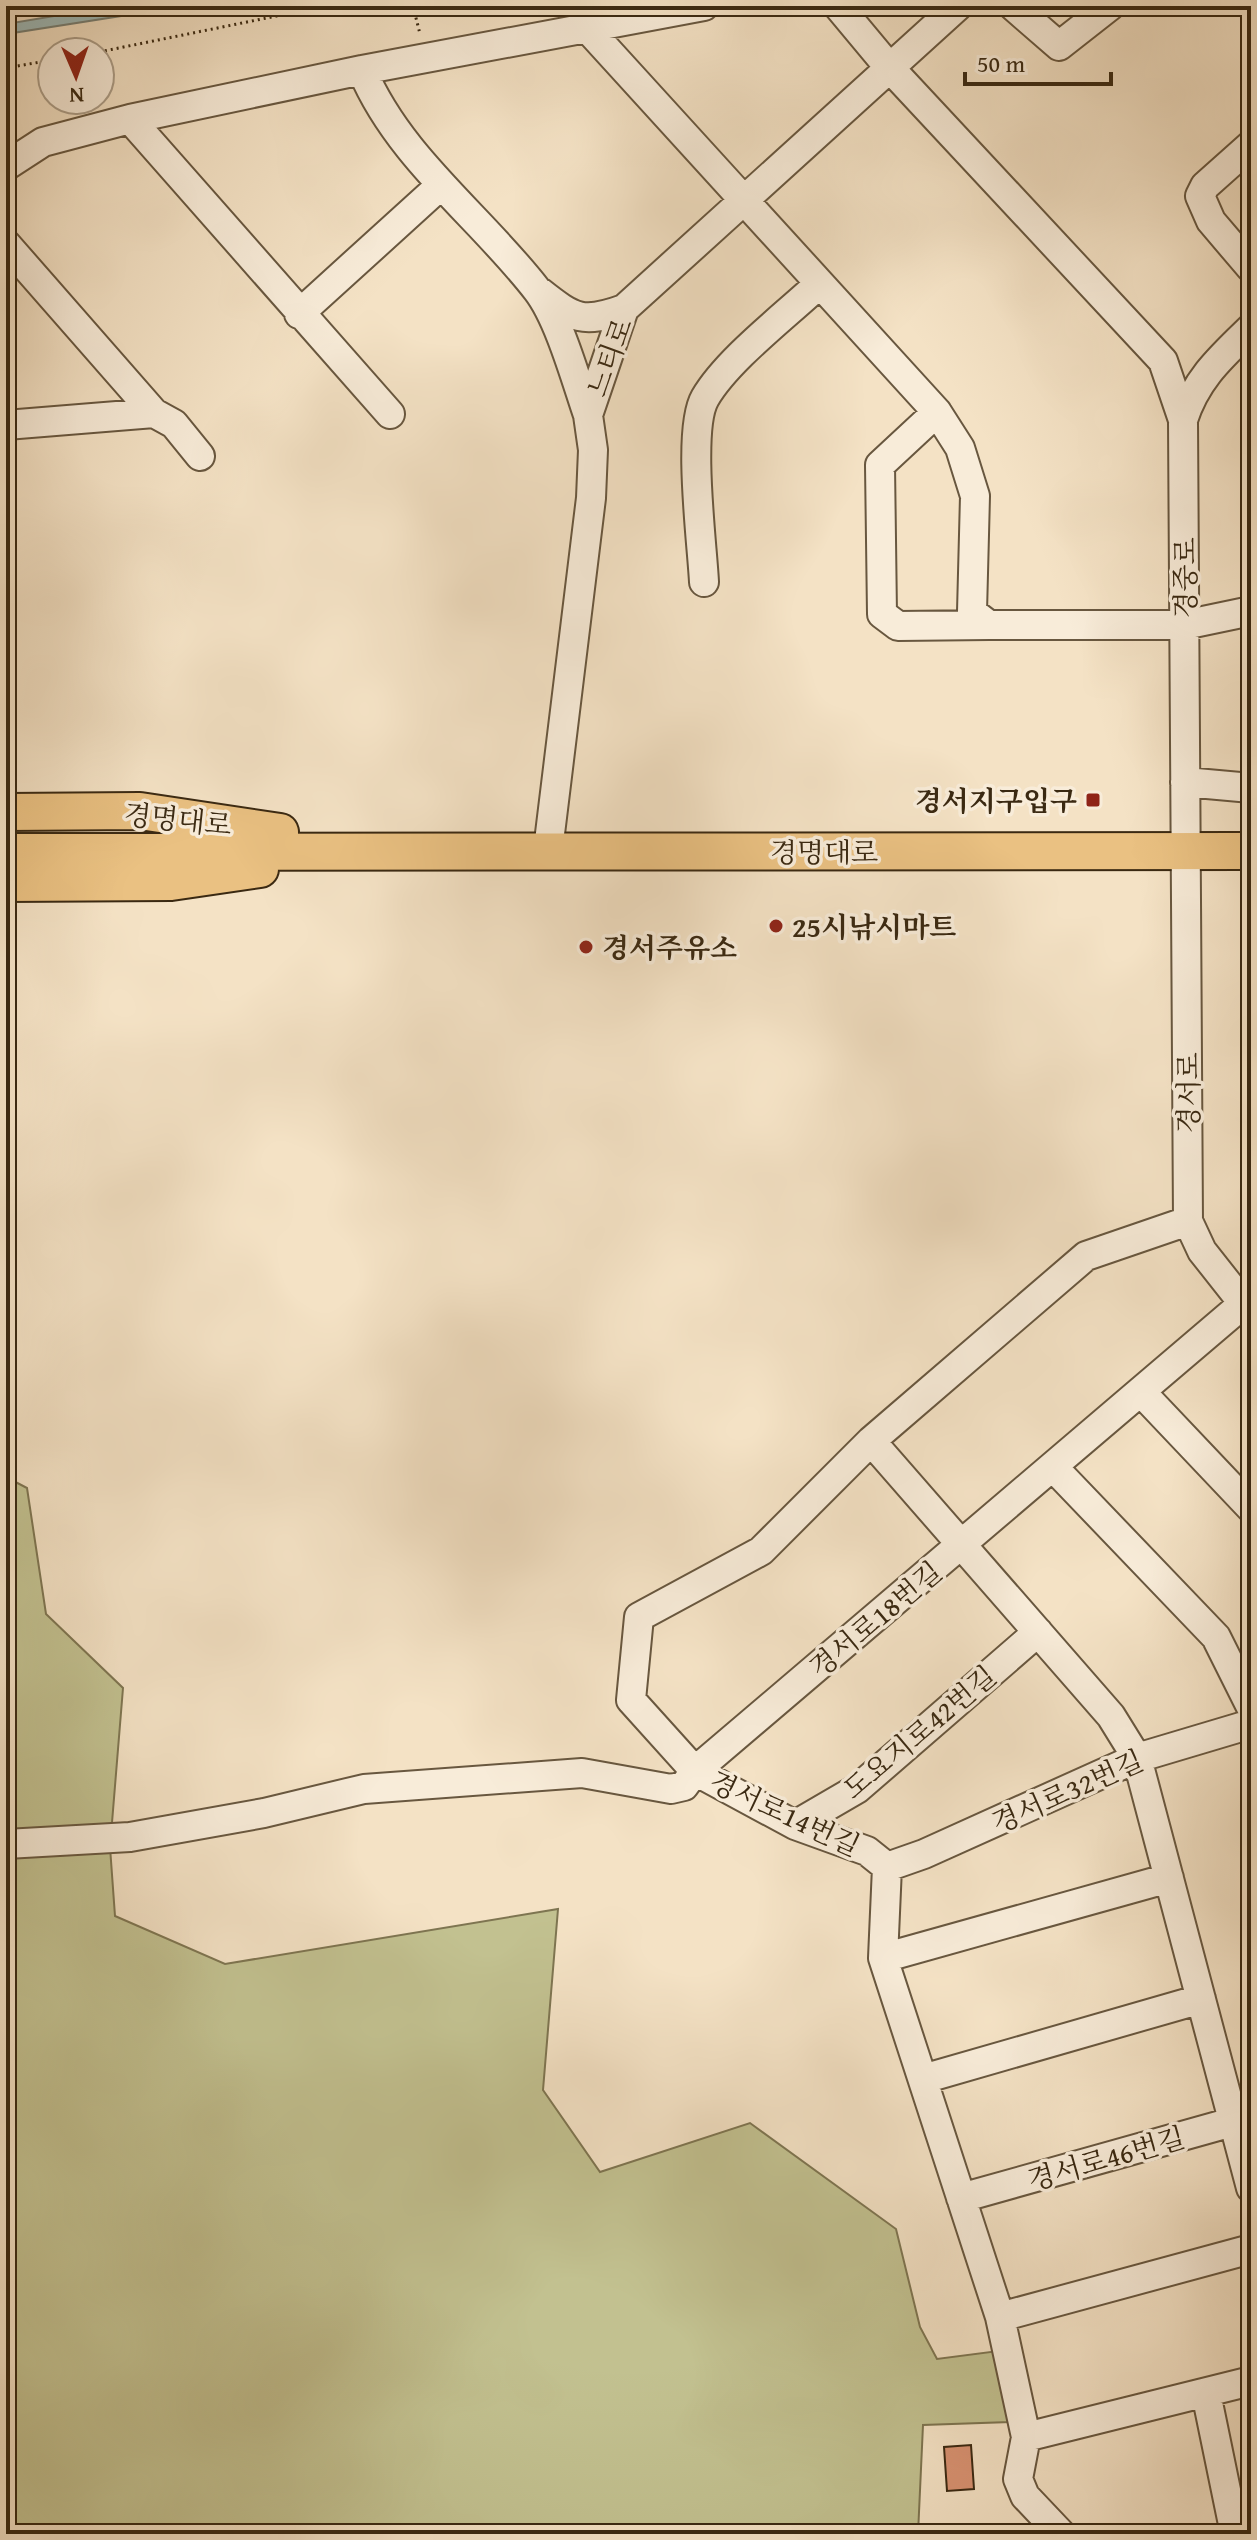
<svg xmlns="http://www.w3.org/2000/svg" width="1257" height="2540" font-family="'Gentium Book Plus','Noto Serif KR',serif">
  <style>
    .green { fill: #c2c190; stroke: #7e7551; stroke-width: 2 }
    .water { fill: #9ebcbc; stroke: #768178; stroke-width: 2 }
    .lines { fill: none; stroke-linecap: round; stroke-linejoin: round }
    .stream { stroke: #768178; stroke-width: 6 }
    .building { fill: #d89272; stroke: #3a2912; stroke-width: 2 }
    .minor-casing { stroke: #68573f; stroke-width: 32 }
    .major-casing { stroke: #3a2912; stroke-width: 40 }
    .path { stroke: #3a2912; stroke-width: 3; stroke-dasharray: 2 4; stroke-linecap: butt }
    .minor { stroke: #f8ecd9; stroke-width: 28 }
    .major { stroke: #eac182; stroke-width: 36 }
    .poi-dot { fill: #8f2418; stroke: #f8ecd9; stroke-width: 3 }
    .labels { text-anchor: middle; dominant-baseline: central; stroke-width: 7; stroke-linejoin: round; paint-order: stroke }
    .street-label { font-size: 28px; fill: #3a2912; stroke: #f8ecd9 }
    .poi-label { font-size: 28px; font-weight: bold; fill: #3a2912; stroke: #f8ecd9; text-anchor: start }
  </style>
  <rect width="100%" height="100%" fill="#f4e2c5"/>
  <filter id="stains"><feTurbulence type="fractalNoise" baseFrequency=".0025" numOctaves="4"/><feColorMatrix values="0 0 0 0 .2 0 0 0 0 .09 0 0 0 0 .02 0 0 0 .5 -.17"/></filter>
  <radialGradient id="worn" r=".72"><stop offset=".6" stop-color="#630" stop-opacity="0"/><stop offset="1" stop-color="#630" stop-opacity=".3"/></radialGradient>
  <path class="green" d="M6,1477L27,1488L46,1614L123,1688L110,1847L115,1916L225,1964L558,1909L543,2090L600,2172L750,2123L896,2229L920,2327L937,2359L998,2351L1010,2422L923,2425L918,2534H6Z"/>
  <path class="water" d="M114,6H185L6,34V24Z"/>
  <g class="lines">
    <path class="stream" d="M6,7L10,6"/>
  </g>
  <path class="building" d="M971,2445L974,2489L947,2491L944,2447Z"/>
  <g class="lines">
    <defs>
      <path id="minor" d="M838,6L888,66L1163,361L1183,420
        M1013,6L1059,46L1110,6
        M588,29L937,412L960,448L975,496L972,612L989,625H1184L1251,611
        M362,70C399,158 480,216 537,290C559,318 576,380 588,415
        M130,119L390,414
        M1251,145L1205,186L1200,196L1211,221L1251,268
        M6,166L43,142L130,119L362,70L704,6
        M6,244L154,413
        M540,292C574,319 583,324 624,309
        M299,314L441,185
        M1251,328C1221,357 1196,379 1183,420L1188,1221L1202,1251L1251,1313
        M937,412L880,465L882,614L898,626L989,625
        M6,425L154,413L174,424L200,456
        M704,582C702,542 687,429 705,398C727,360 785,316 818,285
        M1185,782L1251,788
        M548,850L591,498L593,450L588,415L624,309L958,6
        M1142,1393L1251,1508
        M871,1441L1111,1716L1137,1758L1251,2188
        M1054,1468L1216,1637L1251,1707
        M795,1825L857,1789L1038,1632
        M6,1844L130,1837L264,1813L364,1789L582,1773L671,1789L684,1786L695,1771L1243,1304
        M887,1867L924,1854L1137,1758L1251,1724
        M883,1958L1169,1878
        M923,2079L1201,1999
        M961,2198L1250,2117
        M1000,2317L1251,2249
        M1206,2393L1235,2534
        M1026,2437L1251,2381
        M1061,2534L1025,2496L1018,2479L1026,2437L1000,2317L883,1958L887,1867L867,1851L795,1825L695,1771L631,1700L639,1617L761,1551L871,1441L1086,1256L1188,1221"/>
      <path id="major" d="M6,812L140,811L280,832
        M6,852L1251,851
        M6,883L171,882L260,869"/>
    </defs>
    <use href="#minor" class="minor-casing"/>
    <use href="#major" class="major-casing"/>
    <path class="path" d="M413,6L420,34
      M99,52L326,6
      M6,68L52,60"/>
    <use href="#minor" class="minor"/>
    <use href="#major" class="major"/>
  </g>
  <g class="poi-dot">
    <rect x="1085" y="792" width="16" height="16" rx="4"/>
    <circle cx="776" cy="926" r="8"/>
    <circle cx="586" cy="947" r="8"/>
  </g>
  <g class="labels">
    <g class="street-label">
      <text transform="translate(609 357) rotate(-70)">느티로</text>
      <text transform="translate(1184 578) rotate(-90)">경중로</text>
      <text transform="translate(178 819) rotate(6)">경명대로</text>
      <text x="824" y="851">경명대로</text>
      <text transform="translate(1187 1093) rotate(-90)">경서로</text>
      <text transform="translate(875 1619) rotate(-40)">경서로18번길</text>
      <text transform="translate(919 1732) rotate(-40)">도요지로42번길</text>
      <text transform="translate(1067 1791) rotate(-24)">경서로32번길</text>
      <text transform="translate(785 1813) rotate(25)">경서로14번길</text>
      <text transform="translate(1106 2158) rotate(-16)">경서로46번길</text>
    </g>
    <g class="poi-label">
      <text x="1077" y="800" text-anchor="end">경서지구입구</text>
      <text x="792" y="926">25시낚시마트</text>
      <text x="602" y="947">경서주유소</text>
    </g>
  </g>
  <rect width="1257" height="2540" fill="none" stroke="#f4e2c5" stroke-width="32"/>
  <rect x="8" y="8" width="1241" height="2524" fill="none" stroke="#3a2912" stroke-width="4"/>
  <rect x="16" y="16" width="1225" height="2508" fill="none" stroke="#3a2912" stroke-width="2"/>
  <g transform="translate(76 76) rotate(178)"><circle r="38" fill="#f8ecd9" stroke="#ac9e89" stroke-width="2"/>
  <path d="M0-6L14 30L0 20L-14 30Z" fill="#8f2418"/>
  <text y="-12" font-size="22" font-weight="bold" text-anchor="middle" fill="#3a2912">N</text>
  </g>
  <path d="M965 72v12h146v-12" fill="none" stroke="#3a2912" stroke-width="4"/>
  <text x="977" y="72" font-size="24" fill="#3a2912" stroke="#f8ecd9" stroke-width="6" paint-order="stroke">50 m</text>
  <rect width="100%" height="100%" filter="url(#stains)"/>
  <rect width="100%" height="100%" fill="url(#worn)"/>
</svg>
